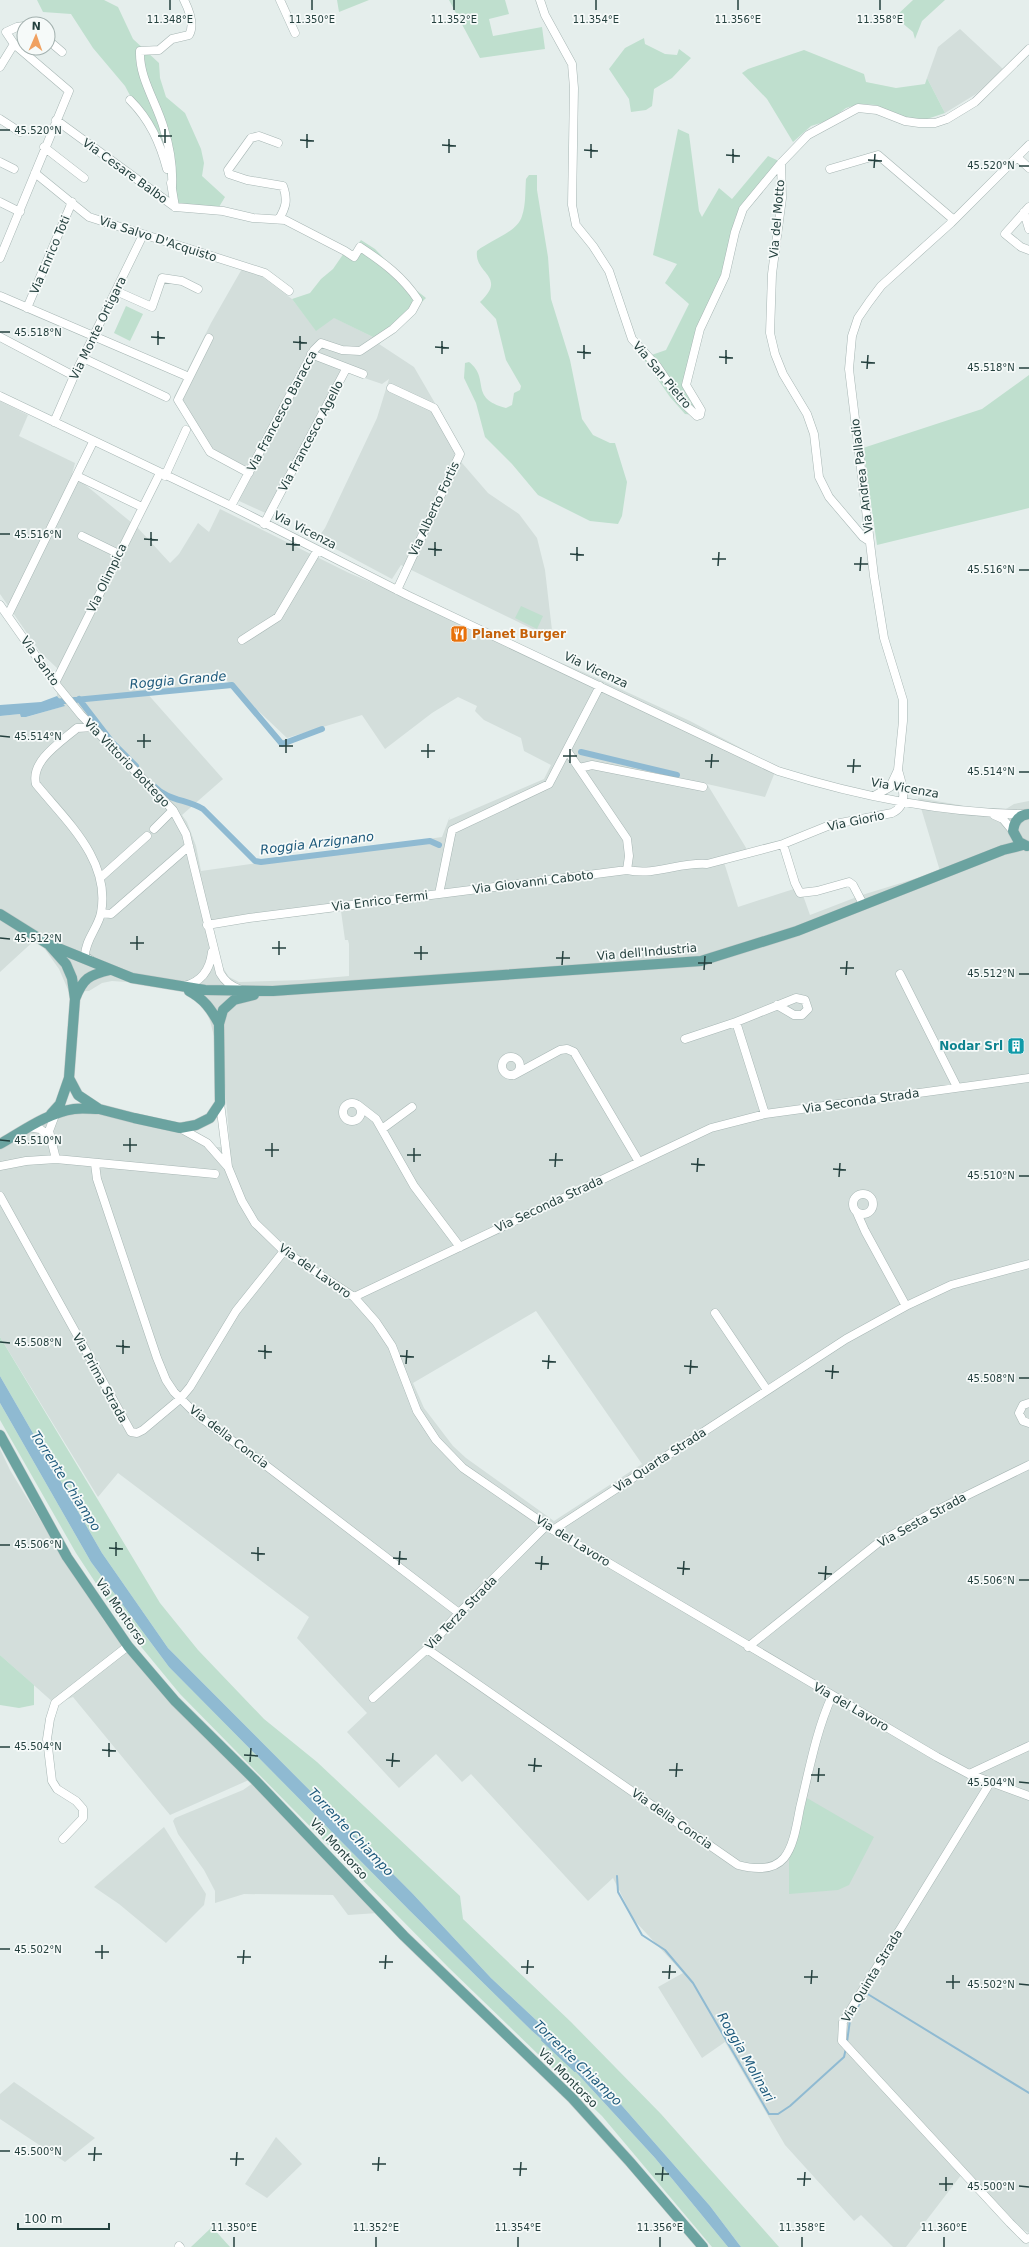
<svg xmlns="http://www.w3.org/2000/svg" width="1029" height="2247" font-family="'DejaVu Sans',sans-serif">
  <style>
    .built { fill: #d3dedb; fill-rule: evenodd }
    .green { fill: #bfdfce }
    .water { fill: #8fbad2 }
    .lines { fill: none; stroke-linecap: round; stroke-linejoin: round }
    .stream { stroke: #8fbad2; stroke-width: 2 }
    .canal { stroke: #8fbad2; stroke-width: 6 }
    .minor-casing { stroke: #a7b6b4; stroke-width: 9 }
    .major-casing { stroke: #c2cac9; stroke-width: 11 }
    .minor { stroke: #fff; stroke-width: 8 }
    .major { stroke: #6ba3a0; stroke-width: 10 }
    .ticks { fill: none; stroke: #24403e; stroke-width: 1.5 }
    .labels { text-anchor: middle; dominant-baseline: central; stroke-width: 3.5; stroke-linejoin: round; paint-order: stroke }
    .street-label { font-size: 12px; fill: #24403e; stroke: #f6faf9 }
    .food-label { font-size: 12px; font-weight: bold; fill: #c56008; stroke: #f6faf9; text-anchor: start }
    .culture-label { font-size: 12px; font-weight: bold; fill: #0d838f; stroke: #f6faf9; text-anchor: end }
    .water-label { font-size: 13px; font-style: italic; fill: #1e5a7c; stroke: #f6faf9 }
    .ticks-label { font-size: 10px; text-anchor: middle; fill: #24403e; stroke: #f6faf9; stroke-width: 3.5; stroke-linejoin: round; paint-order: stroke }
  </style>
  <rect width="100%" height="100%" fill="#e5eeec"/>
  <path class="built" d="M960,29L1003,69L976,94L945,113L927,78L938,47Z
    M243,267L252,269L292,299L316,330L333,317L375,338L379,344L414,367L443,417L439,412L456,456L488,493L519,514L537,538L545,570L553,639L401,565L392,579L317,539L325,528L377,418L389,379L382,384L347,372L272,516L237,500L247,467L211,448L197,436L174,402V397L211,323Z
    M0,401L28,415L19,436L75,463L72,474L137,527L170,563L179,554L198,523L209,532L220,509L349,573L583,672L690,721L777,767L765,797L707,784L748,851L723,859L738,907L800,887L810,915L862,895L940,871L918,798L1001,812L1014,804L1029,801V2233L1022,2229L965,2170L906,2247H893L861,2215L854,2221L785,2145L725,2042L702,2058L658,1987L683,1973L634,1920L613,1878L588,1901L471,1774L462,1782L436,1754L399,1788L347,1732L367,1713L297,1638L309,1617L118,1473L98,1497L0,1337V1143L69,1111L100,1112L189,1136L207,1147H230L224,1074L210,1021L205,1008L181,986L112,981L102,983L89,991L69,992L59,969L37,938L0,972V716L20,714L27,717L64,706L57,696V668L40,652L0,594ZM227,681L287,738L362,715L385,749L432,713L458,697L477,706L475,711L484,720L521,738L524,751L551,765L544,779L449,820L450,816L442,837L201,871L196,846L187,822L182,815L223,779L145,691ZM341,911L345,940H348L349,944V976L303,980L239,982L229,977L220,963L212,927ZM536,1311L642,1464L554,1521L466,1458L453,1446L424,1408L413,1383ZM795,1845L789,1893V1859Z
    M0,1449L10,1470L47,1531L104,1621L121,1641L251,1779L170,1815L73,1697L55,1704L0,1655Z
    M253,1783L378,1913L348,1915L333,1895L244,1894L215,1903V1891L204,1870L178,1834L173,1821L175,1818L243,1790Z
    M164,1827L206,1894L204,1905L166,1943L119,1904L94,1887Z
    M14,2082L95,2138L65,2162L0,2119V2094Z
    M276,2137L302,2164L267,2198L245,2184Z"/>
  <path class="green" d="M37,0H104L118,7L133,39L159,63L160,78L166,97L185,113L201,149L204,163L202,176L225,197L219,207L176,203L162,156L125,86L93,48L71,14L43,12Z
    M337,0H369L339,12Z
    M449,0H505L509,14L489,19L493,36L542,27L545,49L480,58Z
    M913,0H945L922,21L915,39L913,32L895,17Z
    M644,38L645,44L665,54L677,55L679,49L691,58L672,78L654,89L652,106L646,110L631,112L629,99L609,69L625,48Z
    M804,50L864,74L866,82L896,88L925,84L927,78L945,113L927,119L904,118L876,105L859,104L846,108L830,120L811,126L793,142L767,99L742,73L748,69Z
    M678,129L689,134L699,211L702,217L719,188L732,199L768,156L779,161L740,209L735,218L730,252L686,374L700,407L695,415L685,414L670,397L643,358L666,350L689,304L665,283L677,264L653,255Z
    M529,175H537V190L548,257L551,299L570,360L582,419L593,435L610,443H615L627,482L622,516L618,524L590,521L538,495L512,464L485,437L476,403L464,378L465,363L469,362C491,379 468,398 506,408L512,405L514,393L520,390L521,386L506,360L496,319L480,302C508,276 474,274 477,251C490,240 518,232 522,216C526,205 525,191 526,179Z
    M361,240L375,249L411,286L426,298L379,344L375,338L334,318L316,331L292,299L310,293L321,279L333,269L344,253L352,252Z
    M126,306L143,314L130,341L114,333Z
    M1029,375V508L877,545L863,448L982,409Z
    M521,606L543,616L537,629L515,618Z
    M0,1337L160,1603L198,1650L264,1719L317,1762L460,1896L463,1919L571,2022L661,2114L779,2247H741L710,2206L596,2076L491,1978L413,1894L168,1648L102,1553L0,1376Z
    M0,1403L91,1562L169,1667L409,1910L532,2031L563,2058L655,2158L728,2247H712L602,2116L449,1968L180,1694L124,1626L76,1553L0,1420Z
    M0,1655L34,1685V1705L19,1708L0,1705Z
    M807,1798L874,1837L849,1885L838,1890L789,1894V1859L795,1845Z
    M212,2227L230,2247H191L192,2246Z"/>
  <path class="water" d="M57,696L65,706L26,717H21L20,714L0,716V705L41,702Z
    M0,1376L102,1553L168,1648L413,1894L491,1978L596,2076L710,2206L741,2247H728L655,2158L563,2058L532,2031L409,1910L169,1667L91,1562L0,1403Z"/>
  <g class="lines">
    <path class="stream" d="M617,1876L618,1892L642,1935L665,1950L693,1983L769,2114H778L790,2106L844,2057L846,2048
      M542,2040L575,2071
      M847,2042L850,2020L866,1993L1029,2093"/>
    <path class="canal" d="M79,699L112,742L136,766
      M54,702L232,685L282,744L322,729
      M581,752L677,775
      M155,787C167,800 188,800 203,809L255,861L261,862L430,841L439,845"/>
    <defs>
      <path id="minor" d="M280,0L295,33
        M540,0L545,15L572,64L574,88L572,205L576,225L593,246L609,271L632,339L657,366L680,400L697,416L700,415L701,410L686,385L700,329L725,276L735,232L743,209L781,163L808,135L858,108L877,110L905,121L919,123H935L947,119L975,102L1029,49
        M48,40L62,52
        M14,44L6,32L17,27L24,26
        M0,67L14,44L69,91L0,258
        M130,100C150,120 160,143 167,169
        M0,119L20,132
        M56,120L175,207L223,211L253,218L285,220L345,251L354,257L360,247C383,262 403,277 418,300L412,311L393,329L360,351L342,350L321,343L314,350L231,506
        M278,143L259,136L251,138L228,170L229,174L247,180L283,186C288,200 286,207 279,219
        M44,147L84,178
        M1017,157L1029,168
        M0,162L14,169
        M781,163L782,198L772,274L770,333L775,354L783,374L807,414L814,434L819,477L829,497L863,537L869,541
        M830,169L878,155L954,220
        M35,173L89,217L265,273L289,291
        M171,183L175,207
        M172,187C173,168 170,148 164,129C157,103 139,79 140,51L159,50L172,39L189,35C195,25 189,10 184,0
        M0,202L20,212
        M1029,207L1005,234L1021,247L1029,250
        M1024,212L1029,229
        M116,291L152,307L162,278L182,281L198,289
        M0,296L189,377
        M27,308L72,202
        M0,337L74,376
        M209,338L178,400L210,452L249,473
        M311,354L363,374
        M83,358L166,397
        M391,388L434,408L460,454L397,590
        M0,396L231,506L407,595L778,771C858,796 942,813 1025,814
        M54,422L74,376L143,235
        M77,476L142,507
        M165,476L186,430
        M264,524L346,369
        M82,536L119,554
        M0,605L55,683L81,715L173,810L186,834L220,973C225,982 231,986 241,990
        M8,615L93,442
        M242,640L278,617L317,551
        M55,683L160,473
        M568,752L627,839L629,856L627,870
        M579,768L592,765L703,787
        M874,796L890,787L898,770L903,721V700L884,638L874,576L849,369L852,336L858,318L869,302L881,286L951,223L1029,145
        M994,815L1003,819L1013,831
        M154,829L173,810
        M783,844L795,883L800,893L817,891L849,882L853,885L863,904
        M100,878L147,836
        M439,894L627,870C657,876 678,862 707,864L783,844L830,825L892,813C910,805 902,784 898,770
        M101,913L111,914L189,846
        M207,925L249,918L439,894L452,830L549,784L600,686
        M92,961L85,956C85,940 98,928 101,913C111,860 66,821 36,784C30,761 61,742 77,728L93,727
        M900,974L957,1087
        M184,986C202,982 210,969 212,952
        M685,1039L736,1022
        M502 1066a9 9 0 1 1 18 0a9 9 0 1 1-18 0Z
        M514,1075L560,1050L567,1049L574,1052L639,1162
        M343 1112a9 9 0 1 1 18 0a9 9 0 1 1-18 0Z
        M220,1103L228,1167L242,1201L255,1223L284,1251L354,1297L376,1322L392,1346L417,1411L436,1440L463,1468L553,1530L937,1757L969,1774L1029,1796
        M358,1105L376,1119L414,1186L460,1247
        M765,1114L736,1022L796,998L805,1000L808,1009L802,1015H794L777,1005
        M55,1115L49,1131L56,1159
        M28,1127L40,1129L49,1136
        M180,1128L207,1143L228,1167
        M382,1129L412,1107
        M95,1164L97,1179L157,1358L166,1380L174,1392L196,1414L264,1464L459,1613
        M0,1166L26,1161L56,1159L215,1174
        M853 1204a10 10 0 1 1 20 0a10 10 0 1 1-20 0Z
        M0,1196L131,1432L137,1433L143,1430L180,1399L190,1387L236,1311L284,1251
        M857,1213L865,1231L906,1306
        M354,1297L711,1128L765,1114L1029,1078
        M715,1313L767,1390
        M1029,1403L1023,1405L1019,1413L1023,1421L1029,1423
        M553,1530L846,1339L906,1306L951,1285L1029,1264
        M748,1647L878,1543L935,1511L1029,1465
        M427,1649L738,1865C753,1869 773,1871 784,1858C794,1846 797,1823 800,1808C809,1771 816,1731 832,1696
        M373,1698L427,1649L459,1613L546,1526
        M969,1774L1029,1746
        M990,1783L843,2022L842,2041L1010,2223L1026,2239L1029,2238
        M63,1839L83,1818V1809L76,1801L57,1789L52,1781L47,1739L50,1719L55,1703L128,1646
        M179,2246L180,2247"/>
      <path id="major" d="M1027,846L1019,842L1013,831C1014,821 1019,815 1029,814
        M0,914L48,944L132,978L205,990L273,991L701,961L797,931L1003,850L1023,845
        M50,946L66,964L72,978L75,999L69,1078L78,1095L99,1109L134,1118L180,1128L196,1125L210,1118L220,1103L219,1024L223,1010L234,1000L254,995
        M189,991C204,999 211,1009 219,1024
        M75,999C83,978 89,975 110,970
        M51,1114L60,1104L69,1078
        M0,1144C23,1131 47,1113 74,1109C82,1108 91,1109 99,1109
        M0,1435L67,1557L128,1646L175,1701L255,1780L404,1936L572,2098L630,2162L703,2247"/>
    </defs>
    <use href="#minor" class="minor-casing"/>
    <use href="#major" class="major-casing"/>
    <use href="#minor" class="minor"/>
    <use href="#major" class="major"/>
  </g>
  <path class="ticks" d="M170,10V0M312,10V0M454,10V0M596,10V0M738,10V0M880,10V0M0,130H10M158,136H172M300,140L314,141M165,143V129M442,145L456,146M307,148V134M584,150L598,151M449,153V139M726,155L740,156M591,158V144M868,160L882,161M733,163V149M1019,166H1029M874,168L875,154M0,332H10M151,337L165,338M293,342L307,343M158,345V331M435,347L449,348M300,350V336M577,352L591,353M442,354V341M719,357L733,358M584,359V345M861,362L875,363M726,364V350M1019,368H1029M867,369L868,355M0,534H10M144,539L158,540M286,544L300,545M151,546V532M428,549L442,550M293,551V537M570,554L584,555M435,556V542M712,559H726M577,561V547M854,564H868M718,566L719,552M1019,570H1029M860,571L861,557M0,736L10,737M137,741H151M279,746H293M144,748V734M421,751H435M286,753V739M563,756H577M428,758V744M705,761H719M570,763V749M847,766H861M711,768L712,754M1019,772H1029M853,773L854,759M0,938L10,939M130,943H144M272,948H286M137,950V936M414,953H428M279,955V941M556,958H570M421,960V946M698,963H712M562,965L563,951M840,968H854M704,970L705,956M1019,974H1029M846,975L847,961M0,1140L10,1141M123,1145H137M265,1150H279M130,1152V1138M407,1155H421M272,1157V1143M549,1160H563M414,1162V1148M691,1164L705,1165M555,1167L556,1153M833,1169L846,1170M697,1172L698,1158M1019,1176H1029M839,1177L840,1163M0,1342L10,1343M116,1346L130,1347M258,1351L272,1352M123,1354V1340M400,1356L414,1357M265,1359V1345M542,1361L556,1362M406,1364L407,1350M684,1366L698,1367M548,1369L549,1355M825,1371L839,1372M690,1374L691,1360M1019,1378H1029M832,1379L833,1365M0,1545H10M109,1548L123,1549M251,1553L265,1554M116,1556V1542M393,1558L407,1559M258,1561V1547M535,1563L549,1564M399,1565L400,1551M677,1568L690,1569M541,1570L542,1556M818,1573L832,1574M683,1575L684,1561M825,1580L826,1566M1019,1580H1029M0,1747H10M102,1750L116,1751M244,1755L258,1756M109,1757V1743M386,1760L400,1761M250,1762L251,1748M528,1765L542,1766M392,1767L393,1753M669,1770H683M534,1772L535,1758M811,1775H825M676,1777L677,1763M818,1782L819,1768M1019,1782L1029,1783M0,1949H10M95,1952H109M237,1957H251M102,1959V1945M379,1962H393M243,1964L244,1950M521,1967H534M385,1969L386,1955M662,1972H676M527,1974L528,1960M804,1977H818M669,1979L670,1965M946,1982H960M811,1984L812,1970M1019,1984L1029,1985M953,1989V1975M0,2151H10M88,2154H102M230,2159H244M94,2161L95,2147M372,2164H386M236,2166L237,2152M513,2169H527M378,2171L379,2157M655,2174H669M520,2176L521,2162M797,2179H811M662,2181L663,2167M939,2184H953M804,2186L805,2172M1019,2186L1029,2187M946,2191V2177M234,2247V2237M376,2247V2237M518,2247V2237M660,2247V2237M802,2247V2237M944,2247V2237"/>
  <defs>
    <symbol id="restaurant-square" viewBox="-11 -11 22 22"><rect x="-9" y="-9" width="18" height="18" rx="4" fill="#e8710a" stroke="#f6faf9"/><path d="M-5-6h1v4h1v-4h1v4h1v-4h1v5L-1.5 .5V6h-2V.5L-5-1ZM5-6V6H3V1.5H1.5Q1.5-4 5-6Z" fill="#fff"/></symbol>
    <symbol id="building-square" viewBox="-11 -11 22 22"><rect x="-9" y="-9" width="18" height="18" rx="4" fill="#0f9aa8" stroke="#f6faf9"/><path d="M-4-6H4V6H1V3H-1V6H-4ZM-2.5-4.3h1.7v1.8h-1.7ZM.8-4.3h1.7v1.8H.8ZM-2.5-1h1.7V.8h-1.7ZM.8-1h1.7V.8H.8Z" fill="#fff"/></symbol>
  </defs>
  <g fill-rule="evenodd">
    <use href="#restaurant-square" x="449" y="624" width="20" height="20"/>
    <use href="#building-square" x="1006" y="1036" width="20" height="20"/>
  </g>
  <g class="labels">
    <g class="street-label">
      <text transform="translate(125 171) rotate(36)">Via Cesare Balbo</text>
      <text transform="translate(777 219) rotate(-85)">Via del Motto</text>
      <text transform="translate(158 239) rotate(18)">Via Salvo D'Acquisto</text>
      <text transform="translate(50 255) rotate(-67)">Via Enrico Toti</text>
      <text transform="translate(98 328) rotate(-64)">Via Monte Ortigara</text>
      <text transform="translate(662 375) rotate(50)">Via San Pietro</text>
      <text transform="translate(282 411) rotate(-62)">Via Francesco Baracca</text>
      <text transform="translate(311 436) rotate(-62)">Via Francesco Agello</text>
      <text transform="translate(862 476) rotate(-97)">Via Andrea Palladio</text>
      <text transform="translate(434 509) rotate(-65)">Via Alberto Fortis</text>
      <text transform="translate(305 530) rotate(27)">Via Vicenza</text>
      <text transform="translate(107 578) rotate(-64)">Via Olimpica</text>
      <text transform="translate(40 661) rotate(55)">Via Santo</text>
      <text transform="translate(596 670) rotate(25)">Via Vicenza</text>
      <text transform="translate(127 763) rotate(46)">Via Vittorio Bottego</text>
      <text transform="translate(905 788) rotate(10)">Via Vicenza</text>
      <text transform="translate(856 821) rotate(-12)">Via Giorio</text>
      <text transform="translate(533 882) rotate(-7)">Via Giovanni Caboto</text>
      <text transform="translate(380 901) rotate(-7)">Via Enrico Fermi</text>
      <text transform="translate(647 952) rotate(-5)">Via dell'Industria</text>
      <text transform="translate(861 1101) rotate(-8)">Via Seconda Strada</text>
      <text transform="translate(549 1204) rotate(-25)">Via Seconda Strada</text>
      <text transform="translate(315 1271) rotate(35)">Via del Lavoro</text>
      <text transform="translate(100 1378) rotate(61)">Via Prima Strada</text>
      <text transform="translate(229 1437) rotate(37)">Via della Concia</text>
      <text transform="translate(660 1460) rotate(-33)">Via Quarta Strada</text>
      <text transform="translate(922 1520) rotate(-29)">Via Sesta Strada</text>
      <text transform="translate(573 1541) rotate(32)">Via del Lavoro</text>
      <text transform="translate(121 1612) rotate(55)">Via Montorso</text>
      <text transform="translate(461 1613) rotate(-46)">Via Terza Strada</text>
      <text transform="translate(851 1707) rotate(30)">Via del Lavoro</text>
      <text transform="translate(672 1819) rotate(35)">Via della Concia</text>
      <text transform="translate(339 1849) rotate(47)">Via Montorso</text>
      <text transform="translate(872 1976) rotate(-59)">Via Quinta Strada</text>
      <text transform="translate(568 2078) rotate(45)">Via Montorso</text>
    </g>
    <g class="food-label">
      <text x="472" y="634">Planet Burger</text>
    </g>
    <g class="culture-label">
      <text x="1003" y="1046">Nodar Srl</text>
    </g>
    <g class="water-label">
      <text transform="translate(178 680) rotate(-5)">Roggia Grande</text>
      <text transform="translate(317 843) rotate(-7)">Roggia Arzignano</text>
      <text transform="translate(66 1481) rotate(57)">Torrente Chiampo</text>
      <text transform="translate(351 1832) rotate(46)">Torrente Chiampo</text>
      <text transform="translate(746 2057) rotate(60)">Roggia Molinari</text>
      <text transform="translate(578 2063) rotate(44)">Torrente Chiampo</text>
    </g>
  </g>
  <g class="ticks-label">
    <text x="170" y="23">11.348°E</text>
    <text x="312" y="23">11.350°E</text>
    <text x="454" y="23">11.352°E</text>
    <text x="596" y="23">11.354°E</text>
    <text x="738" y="23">11.356°E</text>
    <text x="880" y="23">11.358°E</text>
    <text x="38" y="134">45.520°N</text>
    <text x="991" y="169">45.520°N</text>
    <text x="38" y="336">45.518°N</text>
    <text x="991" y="371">45.518°N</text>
    <text x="38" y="538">45.516°N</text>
    <text x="991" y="573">45.516°N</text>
    <text x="38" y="740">45.514°N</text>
    <text x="991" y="775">45.514°N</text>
    <text x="38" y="942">45.512°N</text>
    <text x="991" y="977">45.512°N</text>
    <text x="38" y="1144">45.510°N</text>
    <text x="991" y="1179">45.510°N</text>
    <text x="38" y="1346">45.508°N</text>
    <text x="991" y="1382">45.508°N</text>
    <text x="38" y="1548">45.506°N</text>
    <text x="991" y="1584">45.506°N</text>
    <text x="38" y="1750">45.504°N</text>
    <text x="991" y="1786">45.504°N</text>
    <text x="38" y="1953">45.502°N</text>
    <text x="991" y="1988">45.502°N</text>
    <text x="38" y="2155">45.500°N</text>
    <text x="991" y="2190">45.500°N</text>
    <text x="234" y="2231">11.350°E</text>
    <text x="376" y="2231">11.352°E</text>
    <text x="518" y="2231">11.354°E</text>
    <text x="660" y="2231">11.356°E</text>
    <text x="802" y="2231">11.358°E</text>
    <text x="944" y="2231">11.360°E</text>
  </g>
  <g transform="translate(36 36) rotate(2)"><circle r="19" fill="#f6faf9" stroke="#a2b0ae"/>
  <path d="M0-3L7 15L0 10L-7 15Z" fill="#f0a161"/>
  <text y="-6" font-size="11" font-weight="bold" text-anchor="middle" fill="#24403e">N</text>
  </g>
  <path d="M18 2223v6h91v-6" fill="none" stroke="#24403e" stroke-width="2"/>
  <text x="24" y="2223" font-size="12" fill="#24403e" stroke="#f6faf9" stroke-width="3" paint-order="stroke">100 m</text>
</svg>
